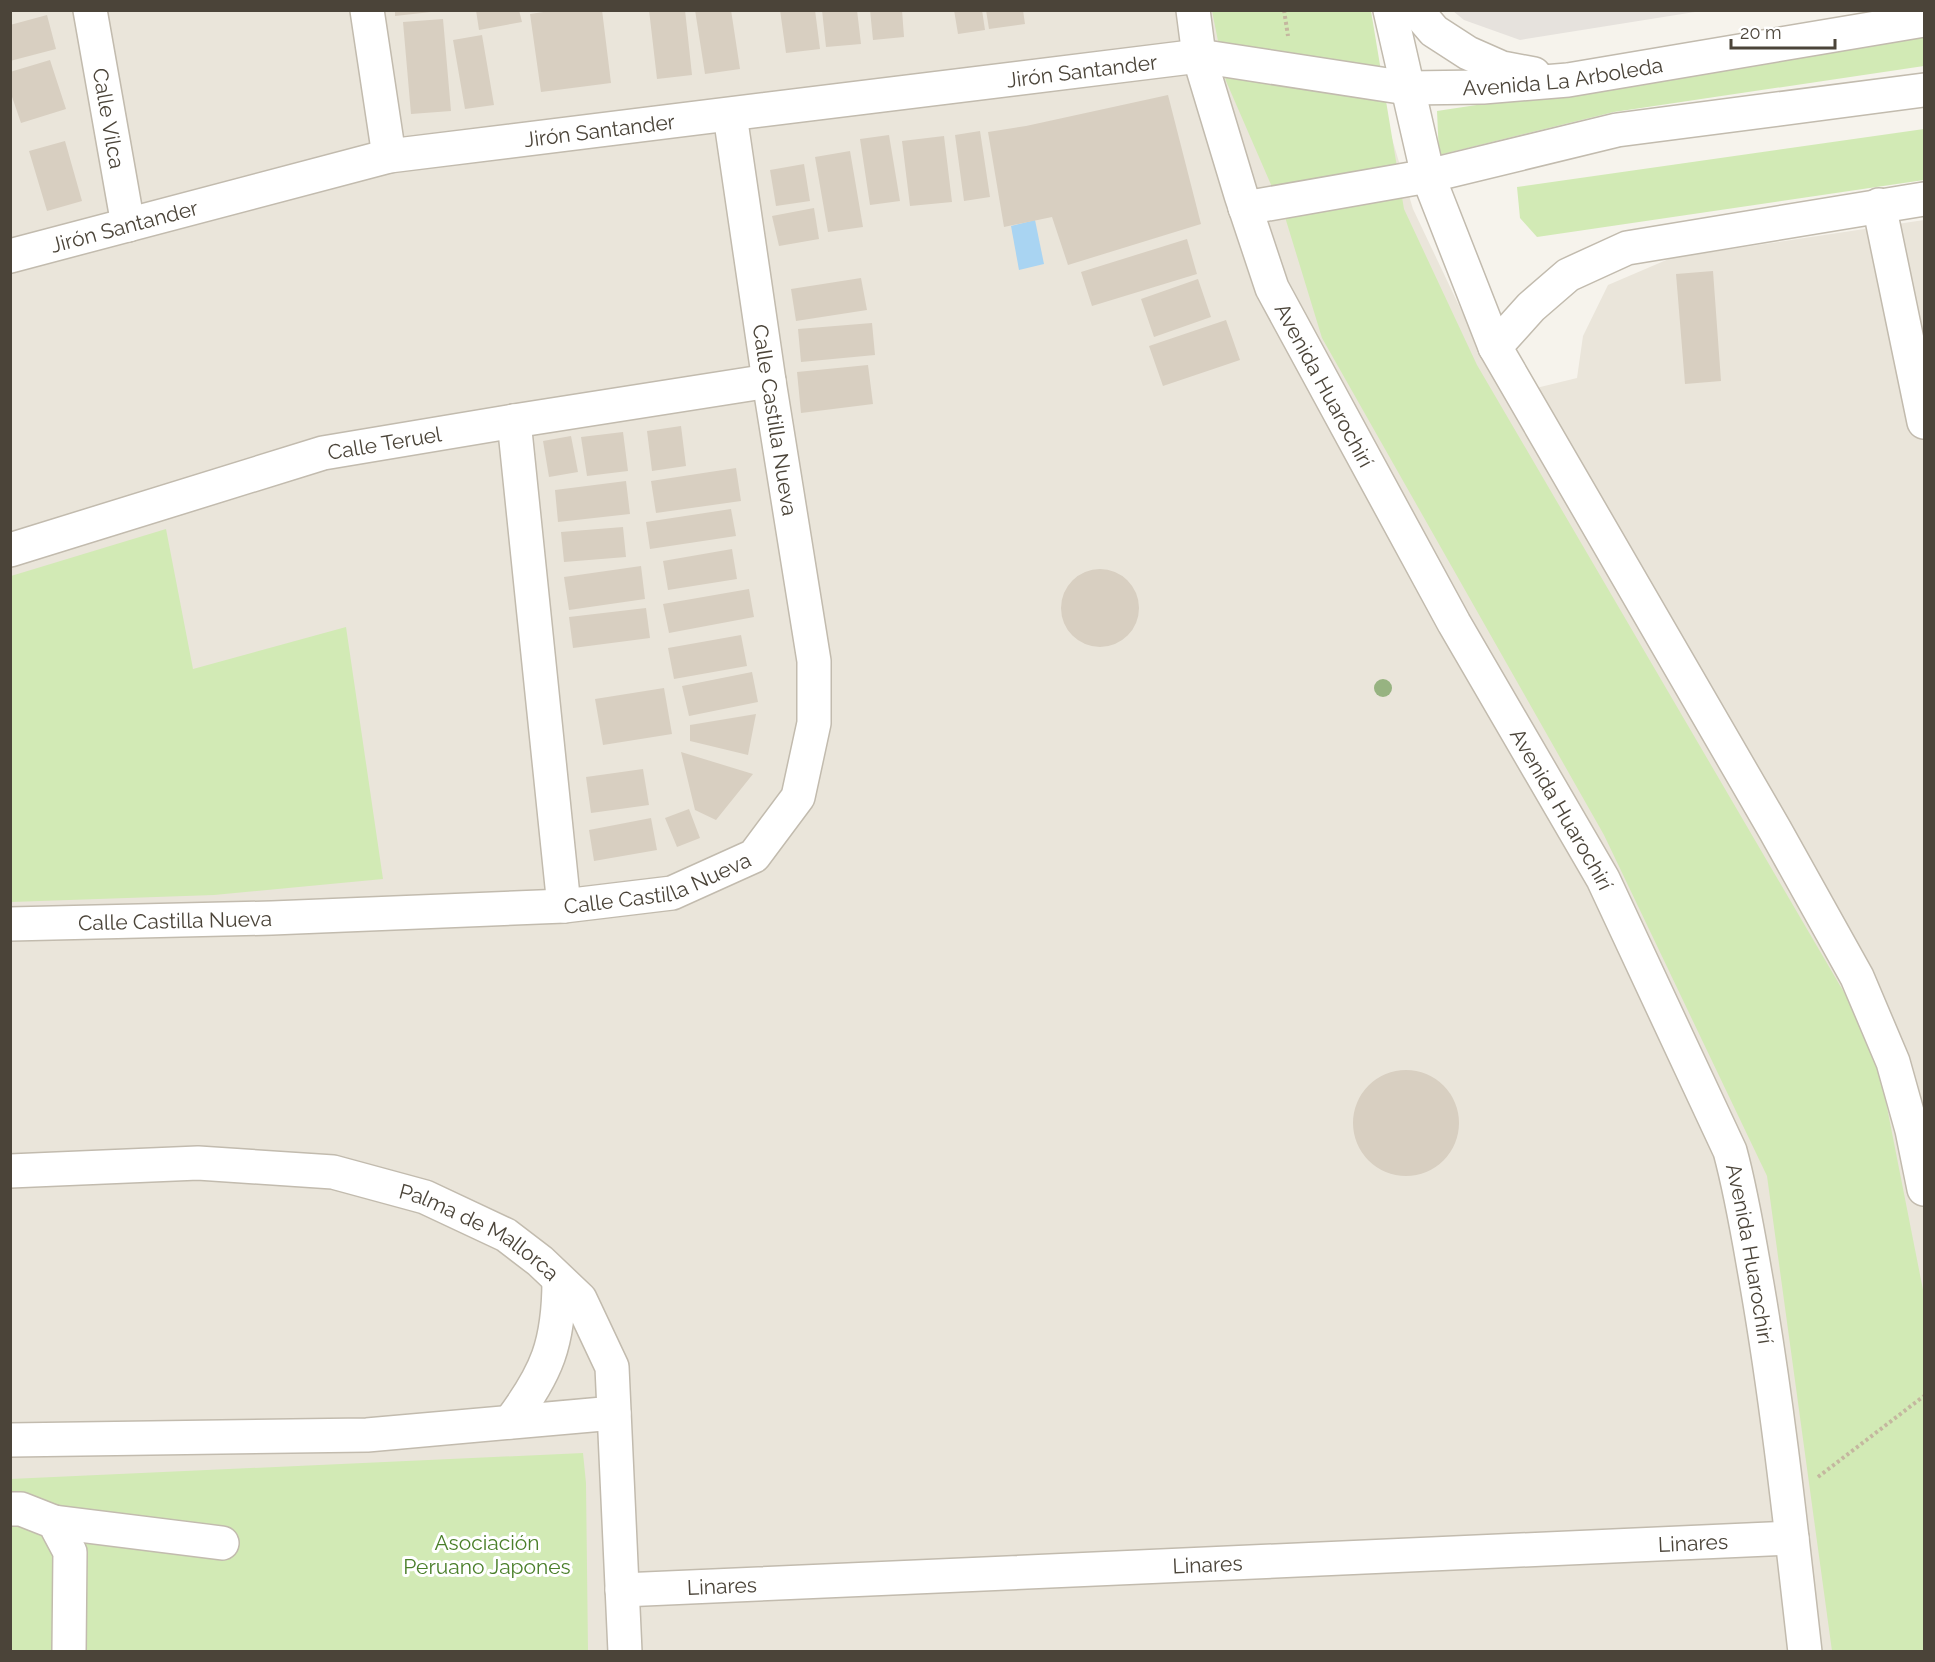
<svg xmlns="http://www.w3.org/2000/svg" width="1935" height="1662" font-family="Raleway,sans-serif">
  <style>
    .residential { fill: #eae5da }
    .industrial { fill: #e6e2dd }
    .green { fill: #d2eab5 }
    .water { fill: #a9d4f2 }
    .building { fill: #d8cfc1 }
    .lines { fill: none; stroke-linecap: round; stroke-linejoin: round }
    .minor-casing { stroke: #c2bbae; stroke-width: 36 }
    .path { stroke: #c4b79f; stroke-width: 4; stroke-dasharray: 3 3; stroke-linecap: butt }
    .minor { stroke: #fff; stroke-width: 33 }
    .tree { fill: #97b381 }
    .labels { text-anchor: middle; dominant-baseline: central; stroke-width: 6; stroke-linejoin: round; paint-order: stroke }
    .street-label { font-size: 21px; fill: #4b4439; stroke: #fff }
    .park-label { font-size: 21px; fill: #4a7f2a; stroke: #fff }
  </style>
  <rect width="100%" height="100%" fill="#f6f3ec"/>
  <path class="residential" d="M11,11H1354L1413,209L1472,333L1508,395L1577,378L1583,336L1608,285L1671,258L1924,220V1651L11,1652Z"/>
  <path class="industrial" d="M1453,11H1701L1520,40L1464,20Z"/>
  <path class="green" d="M1212,11H1371L1404,209L1477,365L1852,1006L1881,1077L1924,1295V1651H1832L1767,1176L1604,835L1322,338L1285,217L1226,81Z
    M1924,37V66L1614,112L1439,155L1437,111Z
    M1924,129V180L1537,237L1520,218L1517,187Z
    M166,529L193,669L346,627L383,879L214,895L11,902V576Z
    M583,1453L586,1483L588,1651H11L10,1479Z"/>
  <path class="water" d="M1035,220L1044,264L1019,270L1011,226Z"/>
  <path class="building" d="M395,10H431V12L395,16Z
    M476,10H519L522,22L479,30Z
    M557,10H602L611,83L541,92L530,14Z
    M649,10H685L692,75L657,79Z
    M695,10H731L740,69L705,74Z
    M780,10H815L820,49L786,53Z
    M822,10H857L861,44L826,47Z
    M870,10H902L904,37L873,40Z
    M954,10H982L985,30L958,34Z
    M986,10H1023L1025,24L989,29Z
    M47,15L56,49L10,61V25Z
    M443,19L451,111L411,114L403,22Z
    M482,35L494,105L465,109L453,40Z
    M50,60L66,109L21,123L10,91V72Z
    M1168,95L1201,224L1068,265L1052,217L1004,227L988,132L1026,126Z
    M980,131L990,197L964,201L955,135Z
    M889,135L900,201L870,205L860,139Z
    M944,136L952,202L910,206L902,141Z
    M65,141L82,201L47,211L29,151Z
    M850,151L863,227L828,232L815,157Z
    M804,164L810,201L776,206L770,170Z
    M814,208L819,239L779,246L772,216Z
    M1187,239L1197,274L1092,306L1081,272Z
    M1713,271L1721,381L1685,384L1676,274Z
    M861,278L867,310L796,321L791,289Z
    M1198,279L1211,317L1154,337L1141,299Z
    M1226,320L1240,360L1163,386L1149,346Z
    M872,323L875,355L801,362L798,329Z
    M868,365L873,404L801,413L797,372Z
    M681,426L686,466L652,471L647,431Z
    M623,432L628,471L587,476L581,437Z
    M571,436L578,472L549,477L543,441Z
    M736,468L741,501L656,513L651,481Z
    M626,481L630,514L558,522L555,490Z
    M731,509L736,536L650,549L646,522Z
    M623,527L626,557L564,562L561,532Z
    M732,549L737,579L668,590L663,561Z
    M641,566L645,599L569,610L564,577Z
    M1061 608a39 39 0 1 1 78 0a39 39 0 1 1-78 0Z
    M749,589L754,617L669,633L663,604Z
    M646,608L650,638L573,648L569,617Z
    M741,635L747,666L674,679L668,648Z
    M752,672L758,702L689,716L682,686Z
    M664,688L672,734L603,745L595,699Z
    M756,714L748,755L690,741V725Z
    M681,752L753,774L716,820L695,810Z
    M643,769L649,805L591,813L586,777Z
    M689,809L700,838L677,847L665,818Z
    M651,818L657,850L594,861L589,830Z
    M1353 1123a53 53 0 1 1 106 0a53 53 0 1 1-106 0Z"/>
  <g class="lines">
    <defs>
      <g id="minor">
        <path id="s1" d="M90,10L128,225"/>
        <path d="M367,10L389,156"/>
        <path id="s2" d="M1193,10L1199,56L1241,195L1272,288L1454,623L1603,879L1730,1151C1742,1195 1749,1240 1757,1285C1778,1406 1791,1529 1805,1652"/>
        <path d="M1390,10L1428,176L1495,347L1775,830L1857,977L1893,1062L1912,1130L1924,1189"/>
        <path d="M1416,10L1434,31L1468,53L1502,68L1534,74"/>
        <path d="M1879,205L1924,422"/>
        <path d="M1245,208L1428,176L1617,130L1924,90"/>
        <path id="s3" d="M10,256L389,156L1199,56L1407,88L1483,87L1568,80L1924,20"/>
        <path d="M1495,347L1531,307L1568,275L1627,248L1924,199"/>
        <path d="M514,421L564,906"/>
        <path id="s4" d="M10,550L323,453L514,421L769,381"/>
        <path id="s5" d="M10,924L272,918L564,906L672,893L754,856L798,797L814,723V661L769,381L730,115"/>
        <path id="s6" d="M10,1171L198,1163L333,1172L425,1197L506,1235L540,1261L580,1299L612,1367L625,1652"/>
        <path d="M510,1422C547,1373 559,1343 559,1280"/>
        <path d="M10,1440L367,1435L614,1413"/>
        <path d="M10,1509H21L54,1522L70,1552L69,1652"/>
        <path d="M54,1522L222,1543"/>
        <path id="s7" d="M622,1590L1792,1538"/>
      </g>
    </defs>
    <use href="#minor" class="minor-casing"/>
    <path class="path" d="M1284,10L1288,36
      M1818,1477L1924,1396"/>
    <use href="#minor" class="minor"/>
  </g>
  <circle class="tree" cx="1383" cy="688" r="9"/>
  <g class="labels">
    <g class="street-label">
      <text stroke="none"><textPath href="#s3" startOffset="1090">Jirón Santander</textPath></text>
      <text stroke="none"><textPath href="#s3" startOffset="1575">Avenida La Arboleda</textPath></text>
      <text stroke="none"><textPath href="#s1" startOffset="110">Calle Vilca</textPath></text>
      <text stroke="none"><textPath href="#s3" startOffset="604">Jirón Santander</textPath></text>
      <text stroke="none"><textPath href="#s3" startOffset="118">Jirón Santander</textPath></text>
      <text stroke="none"><textPath href="#s2" startOffset="400">Avenida Huarochirí</textPath></text>
      <text transform="translate(775 420) rotate(81)">Calle Castilla Nueva</text>
      <text stroke="none"><textPath href="#s4" startOffset="390">Calle Teruel</textPath></text>
      <text stroke="none"><textPath href="#s2" startOffset="886">Avenida Huarochirí</textPath></text>
      <text stroke="none"><textPath href="#s5" startOffset="651">Calle Castilla Nueva</textPath></text>
      <text stroke="none"><textPath href="#s5" startOffset="165">Calle Castilla Nueva</textPath></text>
      <text stroke="none"><textPath href="#s6" startOffset="483">Palma de Mallorca</textPath></text>
      <text stroke="none"><textPath href="#s2" startOffset="1372">Avenida Huarochirí</textPath></text>
      <text stroke="none"><textPath href="#s7" startOffset="1072">Linares</textPath></text>
      <text stroke="none"><textPath href="#s7" startOffset="586">Linares</textPath></text>
      <text stroke="none"><textPath href="#s7" startOffset="100">Linares</textPath></text>
    </g>
    <g class="park-label">
      <text x="487" y="1542">Asociación<tspan x="487" dy="24">Peruano Japones</tspan></text>
    </g>
  </g>
  <rect width="1935" height="1662" fill="none" stroke="#4b4439" stroke-width="24"/>
  <path d="M1731 39v9h104v-9" fill="none" stroke="#4b4439" stroke-width="3"/>
  <text x="1740" y="39" font-size="18" fill="#4b4439" stroke="#ffffff" stroke-width="4.5" paint-order="stroke">20 m</text>
</svg>
